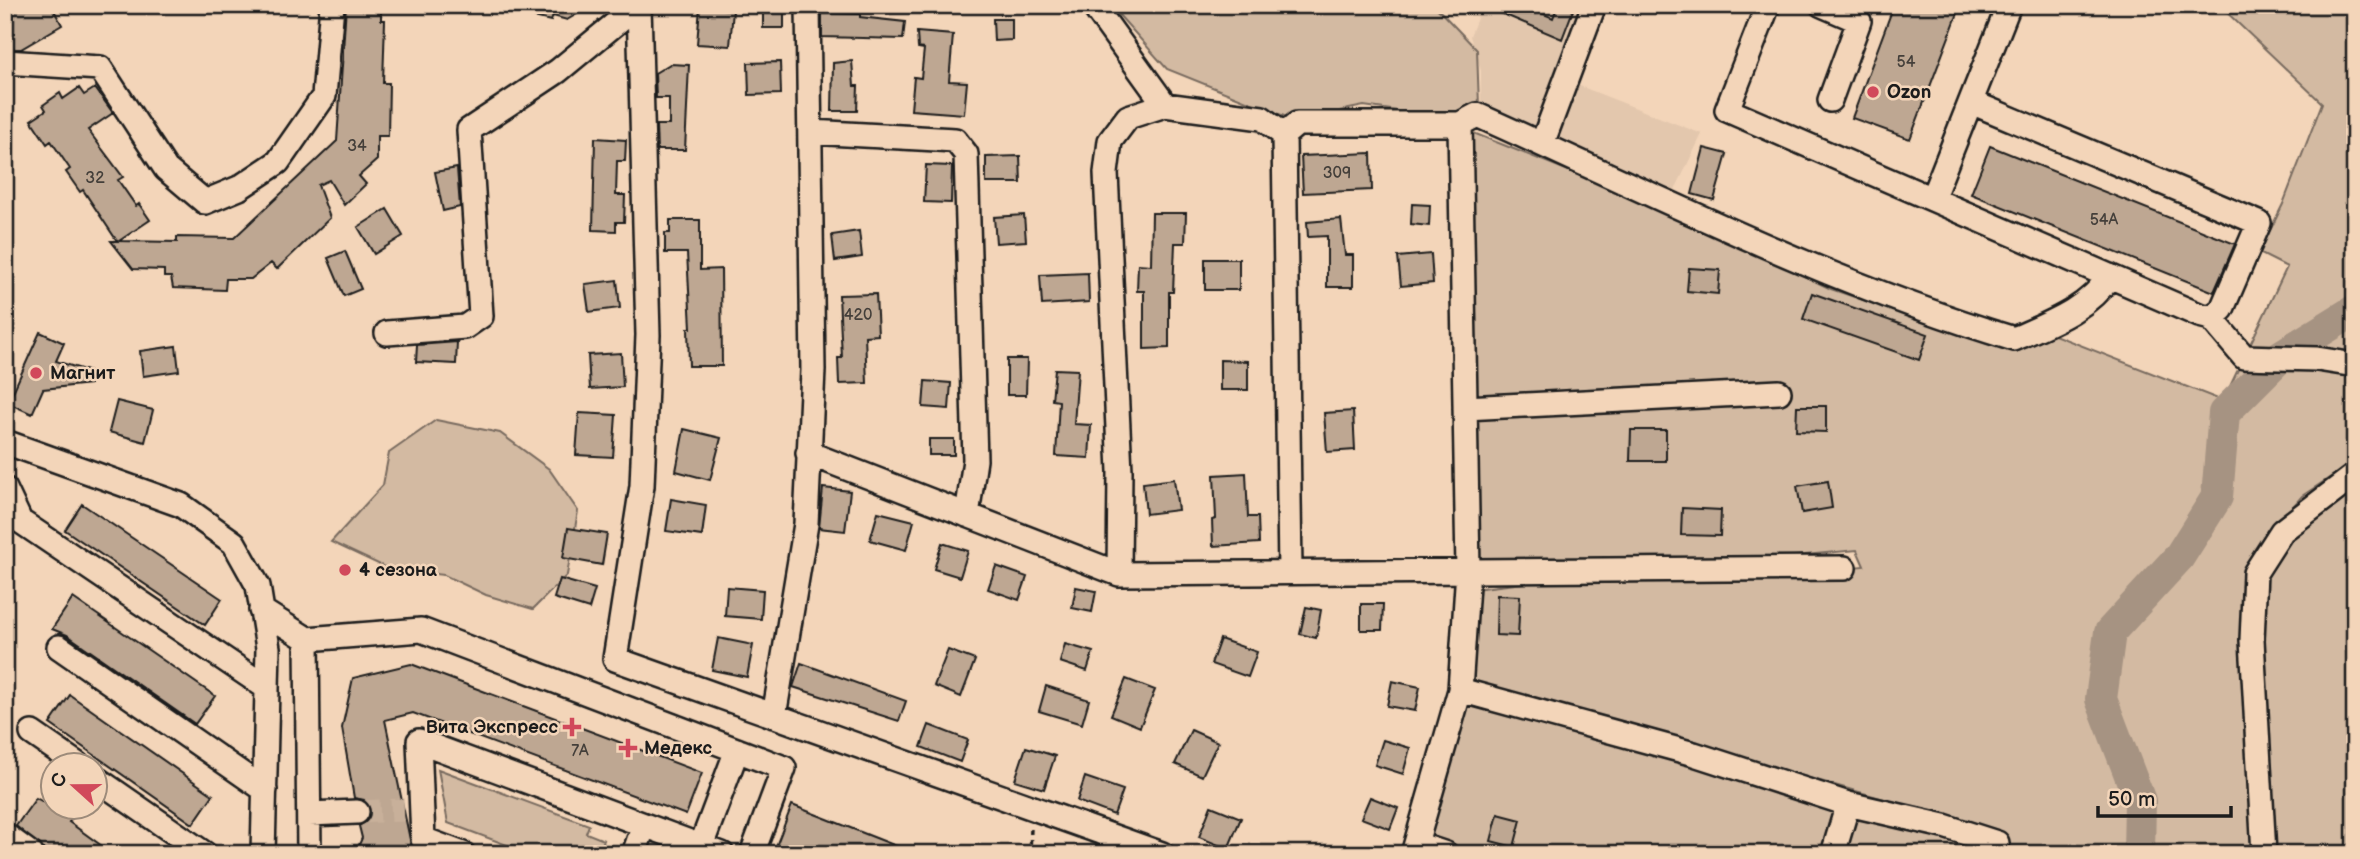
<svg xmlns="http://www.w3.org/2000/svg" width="2360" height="859" font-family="'Balsamiq Sans',sans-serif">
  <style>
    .built { fill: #e3c7ad }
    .green { fill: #d3baa2; stroke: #786b5f; stroke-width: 2 }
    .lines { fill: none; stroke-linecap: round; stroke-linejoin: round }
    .river { stroke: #a69382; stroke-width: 32 }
    .building { fill: #bea792; stroke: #1c1c1c; stroke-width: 2 }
    .minor-tunnel { stroke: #c8b09a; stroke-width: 23; stroke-dasharray: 23 11; stroke-linecap: butt }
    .minor-casing { stroke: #1c1c1c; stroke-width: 28 }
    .path { stroke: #1c1c1c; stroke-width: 3.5; stroke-dasharray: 5 5; stroke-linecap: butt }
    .minor { stroke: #f3d5b9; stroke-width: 23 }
    .poi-dot { fill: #d1495b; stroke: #f3d5b9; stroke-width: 2.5 }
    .labels { text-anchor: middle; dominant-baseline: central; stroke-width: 5; stroke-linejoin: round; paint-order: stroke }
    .number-label { font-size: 16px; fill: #443f3a }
    .poi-label { font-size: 19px; font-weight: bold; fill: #1c1c1c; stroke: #f3d5b9; text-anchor: start }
  </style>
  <rect width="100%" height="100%" fill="#f3d5b9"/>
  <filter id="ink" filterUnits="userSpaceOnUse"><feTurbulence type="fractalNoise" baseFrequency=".0143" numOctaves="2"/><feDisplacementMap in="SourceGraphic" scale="14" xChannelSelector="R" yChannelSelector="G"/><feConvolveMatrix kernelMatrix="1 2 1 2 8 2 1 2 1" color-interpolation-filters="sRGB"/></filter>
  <g filter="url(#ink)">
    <path class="built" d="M1451,5H1582L1564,49L1567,81L1702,134L1674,192L1481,109V71L1470,36L1478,16Z"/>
    <path class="green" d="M1110,5H1434L1477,50L1479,106L1446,118L1364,106L1294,120L1167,69Z
      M2219,5H2355V461L2302,496L2262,542L2355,483V854H1998L2001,832L1474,683V589L1540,581L1745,577L1864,566L1857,550L1753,560L1475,572L1471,132L1669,211L1831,289L2010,350L2047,332L2223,401L2287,267L2259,253L2283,204L2322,103Z
      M436,420L500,433L549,469L578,511L567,575L533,609L486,595L444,575L389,569L331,542L383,485L389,453Z
      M1471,698L1981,843L1979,854H1445L1426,848Z
      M438,769L589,825L586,833L604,840L598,854H531L448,823Z"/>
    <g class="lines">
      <path class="river" d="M2139,854L2140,801L2101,699L2110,632L2179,557L2217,497L2224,413L2282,355L2355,310"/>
    </g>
    <path class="building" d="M14,5H51L62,25L21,49H14L5,33V10Z
      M346,5H381V20H385L383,83H389L388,136H377V160L359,176L366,184L344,205L329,180L318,185L330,218L277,269L271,263L251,279H226L225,290L173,288L171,277H164V270L133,269L111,241H117L83,190L80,192L66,172L70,169L51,141L47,144L31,120L46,110L43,105L60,93L63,99L79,88L84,95L95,88L113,113L88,130L123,177L118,180L136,206L139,204L150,220L119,241L177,242V237L234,238L337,141Z
      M509,5H592L567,20L553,16L551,21L508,11Z
      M1482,5H1523L1553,18L1558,5H1575L1562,39Z
      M1894,5H1961L1910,139L1852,118Z
      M700,7L733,10L730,46L697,44Z
      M763,12H784V28H763Z
      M822,13L860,14V17L905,22L903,39L822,37Z
      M993,19H1012V40L994,41Z
      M917,32L953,35L949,81L967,82L964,114L911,110L914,77L921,78L924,49L918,48Z
      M852,61L854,86H858L857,111H832L833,63Z
      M780,62L781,94L749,95L748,63Z
      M670,64L689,65L685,150H657L656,125H669V98H656L655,73Z
      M595,138L626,140L625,161H617L616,195H625L624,222H616V231L593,230Z
      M1990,146L2235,244L2214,292L1971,194Z
      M1704,148L1727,154L1714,200L1692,194Z
      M1371,153L1372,190L1303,193L1301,156Z
      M1020,156L1021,183H986V157Z
      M926,165L952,166L951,203L924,202Z
      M457,168L460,207L443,211L435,172Z
      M1412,204L1430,205L1429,226L1411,224Z
      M387,209L403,236L374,254L358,227Z
      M1152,213H1186L1185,243H1175L1173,292H1169V348L1144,349V291H1137L1138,264L1151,265Z
      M1024,215L1026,241L996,243L994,217Z
      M1341,219L1345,255H1353V287H1327V236L1308,237L1307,222Z
      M670,220H700V270L721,269L722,366H689L688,328H691L687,253H665V233H670Z
      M859,231L862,257L835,261L832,235Z
      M345,251L361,289L344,296L328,258Z
      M1431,254L1433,283L1401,286L1398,257Z
      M1205,259H1239V290H1205Z
      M1689,268L1720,270L1718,294L1687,291Z
      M1088,273L1089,302L1042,305L1040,275Z
      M617,280L620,308L589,312L585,284Z
      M1812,293L1928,334L1919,360L1803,319Z
      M876,294L878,335L865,336L867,383L839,384L838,358H842L839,295Z
      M40,332L64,343L56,361L93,373L90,384L43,389L32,414L8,403Z
      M457,342L456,364L416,362L417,345Z
      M176,346L179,371L143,376L140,351Z
      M621,353L623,387L590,389L588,355Z
      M1007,359H1027L1026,395H1007Z
      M1220,360L1248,361V390H1220Z
      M1055,369L1078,370L1074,424L1091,425L1089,458L1056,456L1059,401L1052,400Z
      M925,381L951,383L949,409L923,407Z
      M117,401L153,410L145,442L109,432Z
      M1797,406H1826V432L1796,431Z
      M1353,411L1355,450L1327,452L1324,413Z
      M579,413L616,415L613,457L576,455Z
      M684,429L721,438L710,480L676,471Z
      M1631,430H1666V461H1630Z
      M929,439H954V455H929Z
      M1246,473L1248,517H1258L1259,543L1213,546L1212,520L1216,519L1214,475Z
      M1174,479L1178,510L1146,514L1143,483Z
      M1828,481L1832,508L1802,513L1797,486Z
      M823,488L850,491L845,531L819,528Z
      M671,499L706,505L702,536L666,531Z
      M82,504L222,599L205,625L65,530Z
      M1682,508L1721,510L1720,536L1681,535Z
      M878,512L914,521L906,550L870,540Z
      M568,528L607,534L602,565L563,558Z
      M942,543L968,551L960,577L934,569Z
      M996,566L1027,577L1019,600L988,589Z
      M560,579L595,589L589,609L554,598Z
      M727,587L763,590L761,619L725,616Z
      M1076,587L1096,591L1092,612L1072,608Z
      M1497,595L1520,596L1518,636L1496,635Z
      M73,598L215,696L195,724L67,635L52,629Z
      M1361,604H1383L1382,630H1361Z
      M1306,607L1321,610L1316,638L1300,634Z
      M718,638L753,645L747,677L712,670Z
      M1220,639L1257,652L1248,677L1211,664Z
      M1065,644L1093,652L1087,671L1060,662Z
      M948,650L975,660L961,697L934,686Z
      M801,663L906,701L899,721L793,687Z
      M411,664L702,773L686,815L413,713L385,720L413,854H355L362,838L359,826L369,819L371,812L364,800L354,798L342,728L353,678Z
      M1126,679L1155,690L1140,727L1111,715Z
      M1392,681L1420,687L1415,711L1387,706Z
      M1046,686L1089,700L1082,724L1039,711Z
      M70,695L213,795L193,824L50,724Z
      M929,725L968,740L960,762L921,747Z
      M1191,730L1218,742L1202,776L1175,764Z
      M1383,740L1410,748L1403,774L1375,765Z
      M1026,747L1055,756L1044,789L1015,780Z
      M1085,777L1123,790L1114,815L1077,801Z
      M1370,797L1398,808L1390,829L1361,818Z
      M36,798L72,818L69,822L113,854H50L44,850L16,826Z
      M792,805L914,853V854H773Z
      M1211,806L1241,818L1228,849L1199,837Z
      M1498,814L1521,820L1514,847L1491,841Z"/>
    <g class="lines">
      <path class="minor-tunnel" d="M357,812L404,810"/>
      <defs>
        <path id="minor" d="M639,5L648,335L642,486L615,659L1162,854
          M1093,5L1165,105
          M1768,5L1727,110L2199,315L2211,318L2222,309L2259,223L1971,102
          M1822,5L1859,21L1830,100
          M5,62L100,68L166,169L205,202L239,188L278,162L324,96L332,5
          M810,132L955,140L966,154L975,460L967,515
          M1284,135L1290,572
          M1284,135L1297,124H1460
          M1542,144L1594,5
          M1932,199L2009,5
          M2211,318L2244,357L2317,359L2355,365
          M387,333L465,327L481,316L469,130L558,71L638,5
          M1465,408L1779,392
          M5,442L181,505L234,543L258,586L268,648L263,854
          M808,453L1119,574L1844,568
          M5,489L20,521L267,688
          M1119,574L1120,471L1106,173L1110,141L1128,117L1165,105L1262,118L1284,135
          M261,610L307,639
          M59,647L265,790
          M1460,690L1694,754L1848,804L1833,854
          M774,716L806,524L813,370L808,5
          M32,733L77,764
          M94,777L205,854
          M1848,804L1944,826L1997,843L1994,854
          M309,814L357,812
          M5,835L31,854
          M1416,844L1446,854
          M701,846L737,750
          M309,854L307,639L421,630L784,768L752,854
          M463,854L423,839L419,741L722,854
          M634,854L644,825
          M1413,854L1460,690L1468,570L1460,124L1477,115C1654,194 1828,283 2014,339C2050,323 2087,310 2110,276
          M2264,854L2252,640L2255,573L2282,531L2355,475"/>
      </defs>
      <use href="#minor" class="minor-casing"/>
      <path class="path" d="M1030,854L1031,828"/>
      <use href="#minor" class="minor"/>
    </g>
  </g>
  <g class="poi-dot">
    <circle cx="1873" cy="92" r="7"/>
    <circle cx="36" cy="373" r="7"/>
    <circle cx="345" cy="570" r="7"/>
    <path d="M568.5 716.5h7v7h7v7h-7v7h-7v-7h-7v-7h7z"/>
    <path d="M624.5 737.5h7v7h7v7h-7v7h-7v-7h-7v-7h7z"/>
  </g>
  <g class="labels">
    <g class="number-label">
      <text x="1906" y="62">54</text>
      <text x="357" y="146">34</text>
      <text x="1337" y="173">309</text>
      <text x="95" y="178">32</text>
      <text x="2104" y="220">54А</text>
      <text x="858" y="315">420</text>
      <text x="580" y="751">7А</text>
    </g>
    <g class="poi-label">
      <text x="1887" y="92">Ozon</text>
      <text x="50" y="373">Магнит</text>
      <text x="359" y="570">4 сезона</text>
      <text x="558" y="727" text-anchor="end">Вита Экспресс</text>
      <text x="644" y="748">Медекс</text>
    </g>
  </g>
  <rect width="2360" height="859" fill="none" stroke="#f3d5b9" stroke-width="28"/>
  <rect x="14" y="14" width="2332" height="831" fill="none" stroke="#1c1c1c" stroke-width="2.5" filter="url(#ink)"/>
  <g transform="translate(74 786) rotate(291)"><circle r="33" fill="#f3d5b9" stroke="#9d8b7a" stroke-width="2"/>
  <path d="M0-5L12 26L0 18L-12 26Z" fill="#d1495b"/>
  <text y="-10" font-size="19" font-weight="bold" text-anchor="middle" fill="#1c1c1c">С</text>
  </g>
  <path d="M2098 806v10h133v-10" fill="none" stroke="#1c1c1c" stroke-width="3.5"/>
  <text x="2108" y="806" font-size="21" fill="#1c1c1c" stroke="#f3d5b9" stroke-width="5" paint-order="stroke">50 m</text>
</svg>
